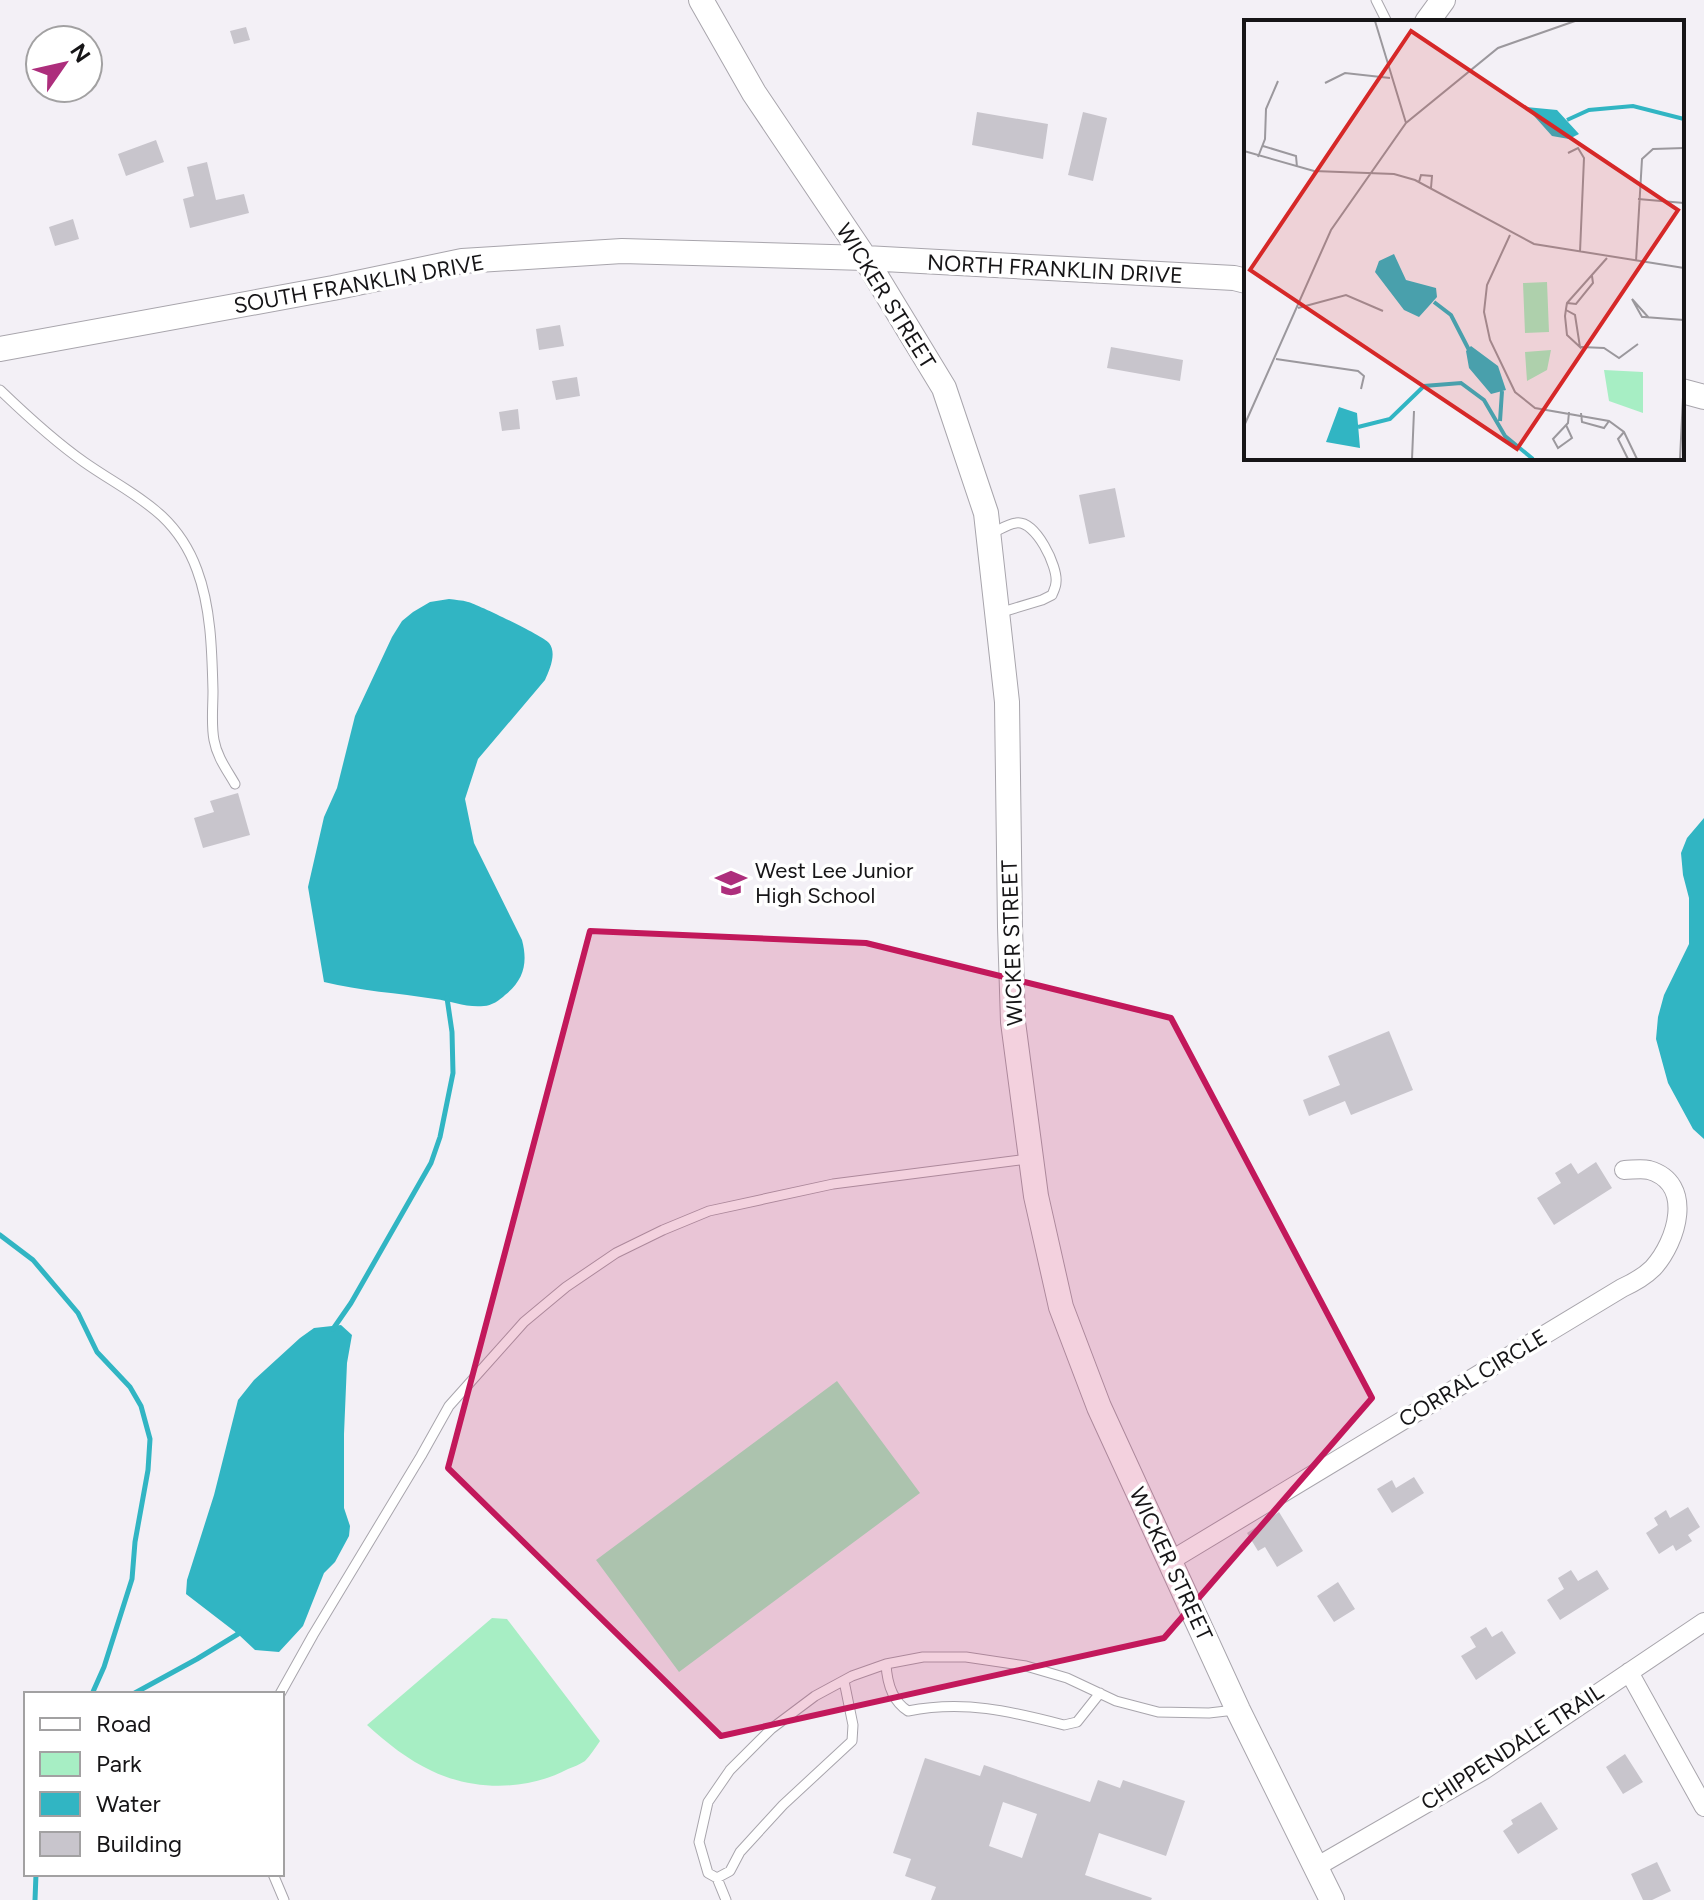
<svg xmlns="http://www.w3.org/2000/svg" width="1704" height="1900" font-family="Figtree,sans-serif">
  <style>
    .green { fill: #a7eec4 }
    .water { fill: #31b5c3 }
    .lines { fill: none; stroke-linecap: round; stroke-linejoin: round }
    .stream { stroke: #31b5c3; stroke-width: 5 }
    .building { fill: #c8c5cc; fill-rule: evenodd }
    .lane-casing { stroke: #a8a5ac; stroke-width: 11 }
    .street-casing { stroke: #a8a5ac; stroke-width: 20 }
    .secondary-casing { stroke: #a8a5ac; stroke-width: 26 }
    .lane { stroke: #fff; stroke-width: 9 }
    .street { stroke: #fff; stroke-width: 18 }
    .secondary { stroke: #fff; stroke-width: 24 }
    .marked { fill: #c2185b; fill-opacity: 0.2; stroke: #c2185b; stroke-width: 6; stroke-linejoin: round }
    .labels { text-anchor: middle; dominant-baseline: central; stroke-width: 7; stroke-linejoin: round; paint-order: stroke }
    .street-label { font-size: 22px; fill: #161517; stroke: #fff }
    .poi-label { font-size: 22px; fill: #161517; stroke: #fff; text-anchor: start }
    .inset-river { fill: none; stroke: #31b5c3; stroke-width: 4 }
    .inset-road { fill: none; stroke: #9b989d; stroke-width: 2 }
    .view { fill: #d62828; fill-opacity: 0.15; stroke: #d62828; stroke-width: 4 }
    .inset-edge { fill: none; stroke: #161517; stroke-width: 4 }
  </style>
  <rect width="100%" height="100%" fill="#f3f0f6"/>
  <path class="green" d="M837,1381L920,1493L679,1672L596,1560Z
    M492,1618L507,1619L600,1741C595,1748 590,1756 585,1761C580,1764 574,1767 568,1769C527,1791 474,1791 432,1771C408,1760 387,1743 367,1725Z"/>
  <path class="water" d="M449,599C455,600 462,600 468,602C479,605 543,636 549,643C557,653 550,669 545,680L478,759L465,799L474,843L522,940C528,963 524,980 505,995C500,1000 491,1006 484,1006C467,1008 451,1001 435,999C398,993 360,991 324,982L308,887L324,817L337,788L355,716L392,637L402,621L413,612L430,602Z
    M1704,818V1139L1693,1129L1668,1083L1656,1039L1658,1017L1664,995L1689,944V898L1683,875L1681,853L1687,838Z
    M341,1325L352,1335L347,1363L344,1434V1508L350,1526L349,1536L335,1562L324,1573L303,1626L279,1652L255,1650L238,1634L186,1594L187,1580L214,1495L238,1400L254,1380L300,1338L314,1328Z"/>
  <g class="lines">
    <path class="stream" d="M0,1235L33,1260L78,1313L97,1352L130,1387L141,1406L150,1439L148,1470L135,1542L132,1579L104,1667L92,1694
      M333,1329L351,1303L431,1163L440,1137L453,1073L452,1032L447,998
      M133,1694L197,1659L238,1634V1631
      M35,1900L36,1874"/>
  </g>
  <path class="building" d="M246,27L250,40L234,44L230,31Z
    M977,112L1048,124L1043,159L972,145Z
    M1083,112L1107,118L1093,181L1068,175Z
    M156,140L164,162L126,176L118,154Z
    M207,162L216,200L244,194L249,213L190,228L183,199L194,196L187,167Z
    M73,219L79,239L55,246L49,227Z
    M560,325L564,346L539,350L536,329Z
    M1111,347L1183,360L1180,381L1107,368Z
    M577,377L580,396L556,400L552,381Z
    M518,409L520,429L502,431L499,412Z
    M1115,488L1125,537L1089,544L1079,495Z
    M238,793L250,835L203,848L194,818L214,812L210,801Z
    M1389,1031L1413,1090L1351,1115L1345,1101L1309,1116L1303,1100L1340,1085L1328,1056Z
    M1596,1162L1612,1188L1554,1225L1537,1198L1561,1183L1555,1173L1571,1163L1578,1174Z
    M1414,1477L1424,1493L1392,1513L1377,1489L1392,1480L1396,1488Z
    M1688,1507L1700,1527L1688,1535L1692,1541L1676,1551L1673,1545L1659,1554L1646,1533L1658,1525L1654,1518L1666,1510L1670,1518Z
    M1279,1512L1303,1551L1277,1567L1265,1547L1258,1551L1247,1533Z
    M1571,1570L1578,1581L1597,1570L1609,1589L1560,1620L1547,1600L1564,1589L1558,1578Z
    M1338,1582L1355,1609L1334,1622L1317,1596Z
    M1486,1627L1492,1637L1502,1631L1516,1653L1476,1680L1461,1656L1476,1647L1470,1637Z
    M1625,1754L1643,1782L1623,1794L1606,1767Z
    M925,1758L980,1776L984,1765L1090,1802L1098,1780L1120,1788L1123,1780L1185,1801L1166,1856L1099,1833L1085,1875L1152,1898L1151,1900H931L936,1887L905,1876L911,1859L893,1853ZM1003,1802L1037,1814L1022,1858L989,1846Z
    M1541,1802L1558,1829L1518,1854L1503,1831L1513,1824L1511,1820Z
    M1657,1862L1671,1891L1652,1900H1643L1631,1874Z"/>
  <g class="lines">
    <defs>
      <path id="lane" d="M1376,0L1387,22
        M0,390C26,415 54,441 84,462C131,495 175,510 197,570C211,607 212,652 213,691C213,708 211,724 214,740C217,757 227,770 235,784
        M992,533C999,530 1008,524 1016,523C1036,520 1058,567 1056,582C1056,587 1054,590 1052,595L1042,600L999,613
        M886,1664C887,1683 892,1701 908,1711C964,1700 1010,1711 1064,1725L1077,1722L1100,1693
        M844,1681L853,1725L852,1741L783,1805L740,1852L730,1871L717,1878L708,1873L699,1842L708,1802L730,1770L771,1729L815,1696L852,1676L886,1664L923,1657H966L1026,1666L1067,1678L1116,1701L1158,1712L1209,1713L1235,1710
        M280,1694L313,1635L421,1456L449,1406L524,1322L566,1287L616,1253L663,1230L709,1211L833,1184L1028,1159
        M273,1874L284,1900
        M717,1878L726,1900"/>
      <path id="street" d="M1170,1561L1622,1288C1633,1283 1644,1277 1653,1268C1677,1242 1695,1183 1649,1170C1641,1168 1632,1170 1624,1170
        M1629,1672L1704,1807
        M1316,1867L1484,1770L1704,1622"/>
      <path id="secondary" d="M701,0L754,93L865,258L944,388L986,513L1007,702L1010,927L1013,1022L1036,1196L1061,1307L1099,1407L1238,1710L1332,1900
        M1427,22L1443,0
        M0,349L333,288L462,261L622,251L865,258L1234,278L1246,281
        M1682,391L1704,397"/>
    </defs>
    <use href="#lane" class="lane-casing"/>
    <use href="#street" class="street-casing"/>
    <use href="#secondary" class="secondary-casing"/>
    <use href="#lane" class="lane"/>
    <use href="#street" class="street"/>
    <use href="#secondary" class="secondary"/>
  </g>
  <path class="marked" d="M590,931L866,943L1171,1018L1372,1398L1164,1638L721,1736L448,1468Z"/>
  <defs>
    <symbol id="school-bare" viewBox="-9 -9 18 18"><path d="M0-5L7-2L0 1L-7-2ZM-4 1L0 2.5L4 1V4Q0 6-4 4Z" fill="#ad2e7c" stroke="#fff" stroke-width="2.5" paint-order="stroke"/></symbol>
  </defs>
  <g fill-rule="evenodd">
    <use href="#school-bare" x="709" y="861" width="44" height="44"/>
  </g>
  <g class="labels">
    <g class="street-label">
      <text transform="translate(1055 269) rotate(3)">NORTH FRANKLIN DRIVE</text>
      <text transform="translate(359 284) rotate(-10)">SOUTH FRANKLIN DRIVE</text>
      <text transform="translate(886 296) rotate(58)">WICKER STREET</text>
      <text transform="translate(1012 943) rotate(-92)">WICKER STREET</text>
      <text transform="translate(1473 1378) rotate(-31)">CORRAL CIRCLE</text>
      <text transform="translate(1171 1564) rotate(65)">WICKER STREET</text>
      <text transform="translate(1512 1747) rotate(-33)">CHIPPENDALE TRAIL</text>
    </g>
    <g class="poi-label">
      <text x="755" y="870">West Lee Junior<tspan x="755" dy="25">High School</tspan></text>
    </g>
  </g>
  <g transform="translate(1244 20)">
    <rect width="440" height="440" fill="#f3f0f6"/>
    <path d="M303,262L305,312L281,313L279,263ZM307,330L303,350L283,361L281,332ZM360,350L399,352V393L365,381Z" fill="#a7eec4"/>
    <path d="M282,87L313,90L335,114L325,119L308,116ZM150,234L162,260L192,268L193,277L175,297L160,290L131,252L135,241ZM227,326L254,346L262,370L247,374L225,348L222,331ZM95,387L113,393L116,428L82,422Z" fill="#31b5c3"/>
    <path class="inset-river" d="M323,100L345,90L389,86L440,99M190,282L207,295L225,330M256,401L258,371M114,407L146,399L180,366L217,363L240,380L261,416L289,439"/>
    <path class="inset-road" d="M131,1L162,103M81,63L101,53L146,58M19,126L52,136L53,147M0,131L70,151L150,154L171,160L290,224L440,248M324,133L334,128L340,138L336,232M14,137L21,119L22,89L34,61M175,162L177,155L188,156L187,168M394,179L440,183M266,215L243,265L240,292L246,320L271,372L291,388L365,401L380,412L393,439M392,241L398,139L409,129L440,128M323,283L332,284L349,263L348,256M54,288L102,275L139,291M322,290L331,295L336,327L323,315L321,296L322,289L323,283L363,238M405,298L388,279L398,297H400L440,300M337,327L360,328L375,338L394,324M32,339L114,351L120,356L117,369M337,393L338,402L360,408L365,401M322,405L328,418L314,428L309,419L324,403L325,392M0,406L87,210L162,103L254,28L331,1M380,412L374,419L384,439M168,439L170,391M436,439L440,357"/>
    <path class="view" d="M167,11L434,190L273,429L6,250Z"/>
    <rect width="440" height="440" class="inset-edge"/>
  </g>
  <rect x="24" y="1692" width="260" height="184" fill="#ffffff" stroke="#a2a1a2" stroke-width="2"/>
  <rect x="40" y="1718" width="40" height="12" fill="#ffffff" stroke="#a2a1a2" stroke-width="2"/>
  <text x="96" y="1732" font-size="24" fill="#161517">Road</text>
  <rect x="40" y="1752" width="40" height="24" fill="#a7eec4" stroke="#a2a1a2" stroke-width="2"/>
  <text x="96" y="1772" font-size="24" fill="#161517">Park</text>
  <rect x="40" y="1792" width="40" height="24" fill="#31b5c3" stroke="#a2a1a2" stroke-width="2"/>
  <text x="96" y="1812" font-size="24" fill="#161517">Water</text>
  <rect x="40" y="1832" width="40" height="24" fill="#c8c5cc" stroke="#a2a1a2" stroke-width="2"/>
  <text x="96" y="1852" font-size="24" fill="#161517">Building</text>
  <g transform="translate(64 64) rotate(56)"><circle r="38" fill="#ffffff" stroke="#a2a1a2" stroke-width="2"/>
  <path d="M0-6L14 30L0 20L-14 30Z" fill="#ad2e7c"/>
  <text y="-12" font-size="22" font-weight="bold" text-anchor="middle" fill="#161517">N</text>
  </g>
</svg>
